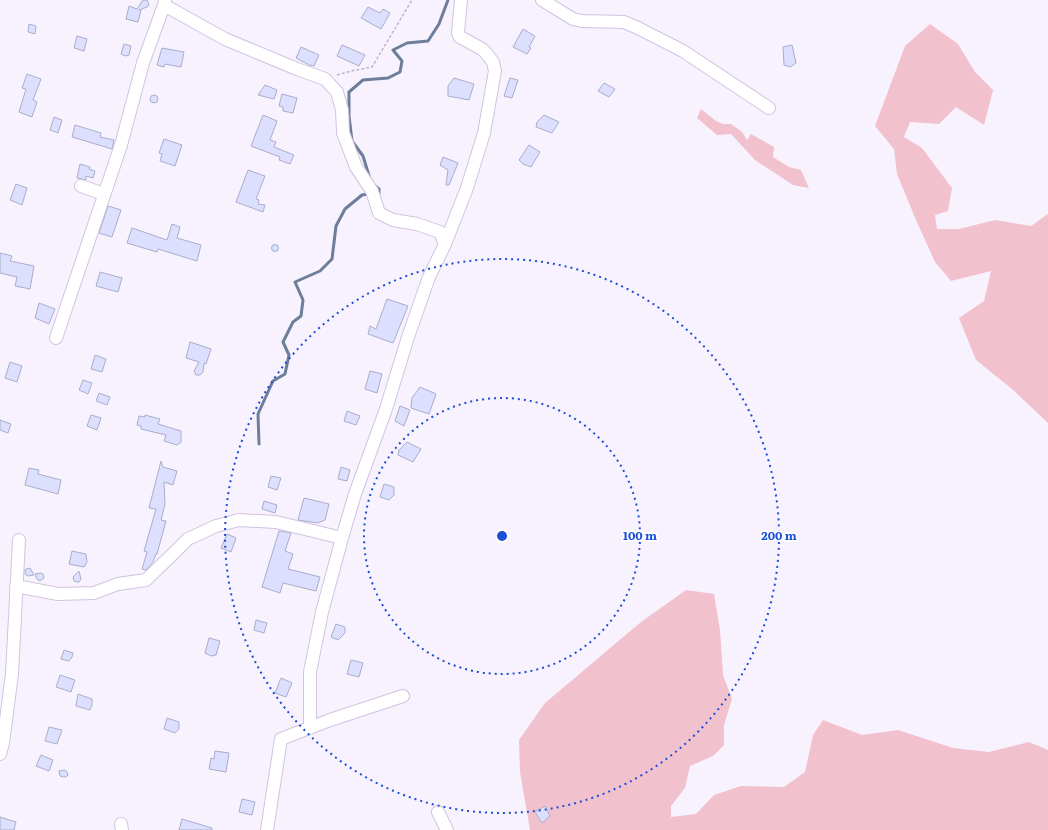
<svg xmlns="http://www.w3.org/2000/svg" width="1048" height="830" font-family="Literata,serif">
  <style>
    .green { fill: #f2c1ce }
    .lines { fill: none; stroke-linecap: round; stroke-linejoin: round }
    .stream { stroke: #6c7e9a; stroke-width: 3 }
    .building { fill: #dcdffd; stroke: #aaadca }
    .minor-casing { stroke: #d1c3e0; stroke-width: 14 }
    .path { stroke: #bcb6c2; stroke-width: 1.5; stroke-dasharray: 3 2; stroke-linecap: butt }
    .minor { stroke: #fff; stroke-width: 12 }
    .ring { fill: none; stroke: #1d4ed8; stroke-width: 2; stroke-dasharray: 2 4 }
    .centre { fill: #1d4ed8; stroke: #fff; stroke-width: 2 }
    .ring-label { font-size: 12px; text-anchor: middle; font-weight: bold; fill: #1d4ed8; stroke: #fff; stroke-width: 3.5; stroke-linejoin: round; paint-order: stroke }
  </style>
  <rect width="100%" height="100%" fill="#f8f2fe"/>
  <path class="green" d="M930,24L958,44L975,72L993,90L984,125L956,107L939,124L910,122L904,137L922,148L952,188L948,211L935,215L937,229H959L995,220L1031,226L1048,214V423L1012,389L976,360L959,318L984,301L991,271L951,281L935,262L916,220L897,174L894,149L875,126L905,46Z
    M701,109L716,121L723,124H731L742,132L747,140L751,134L774,147L773,157L789,167L801,170L809,188L793,185L755,160L731,134L717,135L697,118Z
    M686,590L714,594L720,630L723,675L732,699L724,725V745L713,756L690,766L685,788L671,806V817L696,814L714,795L741,786L784,787L805,772L813,735L823,720L862,735L898,730L953,748L989,752L1029,742L1048,750V830H530L520,772L519,740L545,703L641,622Z"/>
  <g class="lines">
    <path class="stream" d="M370,179L363,156L352,141L349,116V92L363,80L388,78L400,72L402,61L393,50L407,43L428,41L439,24L448,0
      M374,185L379,189V193H375
      M259,444L258,414L273,381L285,374L289,355L283,342L293,322L301,316L303,300L295,282L320,271L332,259L336,226L345,209L362,195L369,194"/>
  </g>
  <path class="building" d="M143,0H147L149,5L147,7L139,10H141L138,22L126,19L129,6L137,9Z
    M368,7L380,13L383,9L390,13L381,29L361,18Z
    M29,24L36,26L35,34L28,32Z
    M523,29L535,36L529,47L531,48L527,54L513,47Z
    M77,36L87,39L84,51L74,48Z
    M124,44L131,46L129,55L125,56L121,54Z
    M342,45L365,55L359,66L337,56Z
    M792,45L796,63L790,67L784,65L783,47Z
    M301,47L319,55L314,66L311,65V66L296,58Z
    M162,48L184,52L181,67L165,64L164,67L157,65Z
    M27,74L41,79L33,100L37,102L32,117L19,112L26,89L22,88Z
    M454,78L474,84L469,100L448,96V86Z
    M510,78L518,80L512,98L504,96Z
    M604,83L615,89L609,97L598,91Z
    M265,85L277,90L274,99L258,95Z
    M282,94L297,98L293,113L283,111V107L279,106Z
    M150 99a4 4 0 1 1 8 0a4 4 0 1 1-8 0Z
    M263,115L277,121L270,140L276,142L274,147L294,155L290,164L279,160L280,157L251,146Z
    M544,115L559,122L552,133L536,127L537,122Z
    M54,117L62,120L58,133L50,130Z
    M75,125L101,133L100,137L114,140L112,149L72,137Z
    M164,139L182,145L175,166L160,161L162,154L159,153Z
    M529,145L540,152L531,167L523,164L519,160Z
    M443,157L458,163L449,185H446L448,170L440,165Z
    M80,164L90,167L89,169L95,171L93,178L86,176V180L77,178Z
    M248,170L265,176L256,199L259,200L258,204L265,205L263,212L236,202Z
    M16,184L27,188L22,205L10,200Z
    M108,206L121,210L112,237L99,233Z
    M172,224L180,227L177,238L201,245L197,261L158,249L157,252L127,243L132,228L167,240Z
    M271.5 248a3.5 3.5 0 1 1 7 0a3.5 3.5 0 1 1-7 0Z
    M0,253L12,256L10,261L34,266L30,289L15,286L17,277L0,273Z
    M100,272L122,278L118,292L96,286Z
    M387,299L408,306L393,343L368,334L370,326L376,329Z
    M39,303L55,309L49,324L35,318Z
    M190,342L211,349L206,364L204,363L203,372L200,375H196L194,371L199,362L186,358Z
    M95,355L106,359L102,372L91,369Z
    M10,362L22,366L17,382L5,378Z
    M370,371L382,374L377,393L365,389Z
    M83,380L92,383L88,394L79,390Z
    M420,387L436,394L429,414L411,408L412,398Z
    M99,393L110,397L107,405L96,401Z
    M400,406L410,410L404,426L395,421Z
    M347,411L360,416L356,425L344,421Z
    M91,415L101,418L97,430L87,426Z
    M145,415L160,419L158,424L181,431V442L177,445L164,441L166,435L141,429V426L137,425L139,416L145,417Z
    M0,420L11,424L8,433L0,430Z
    M407,442L421,449L413,462L398,455L399,450Z
    M161,461L163,467L177,471L173,485L164,482L165,504L161,520L166,521L157,554H156L153,562L146,570L142,569L147,552L144,551L156,509L149,508Z
    M341,467L350,470L347,481L338,479Z
    M29,468L39,470L38,474L61,480L58,494L25,485Z
    M271,476L281,478L277,490L268,487Z
    M384,484L394,487V495L389,500L380,497Z
    M304,498L329,504L325,520L318,523L298,520Z
    M264,501L277,505L275,513L262,509Z
    M279,531L291,533L285,551L293,554L288,569L320,577L316,591L283,583L280,593L262,587Z
    M227,534L236,538L231,552L221,548Z
    M72,551L86,554L87,562L84,567L69,564Z
    M30,568L34,575L28,576L25,574V570L26,569Z
    M79,571L81,579L79,582H77L74,581L73,577Z
    M41,573L43,574L44,578L40,581L37,579L35,574Z
    M256,620L267,623L264,633L254,630Z
    M336,624L345,627V633L338,640L331,637Z
    M209,638L220,641L216,655L211,656L205,653Z
    M64,650L73,653L72,657L69,661L61,659Z
    M351,660L363,663L359,677L347,674Z
    M60,675L75,680L71,692L56,687Z
    M281,678L292,683L286,697L275,693Z
    M78,694L92,699V705L90,710L76,706Z
    M167,718L179,722V729L175,733L164,729Z
    M49,727L62,730L57,744L45,741Z
    M215,751L229,753L226,772L209,769L211,758L214,759Z
    M41,755L53,760L49,771L36,766Z
    M65,770L67,772L68,775L66,777H63L60,776L59,771Z
    M242,799L255,802L252,815L239,812Z
    M545,806L550,816L542,823L535,812Z
    M0,817L16,822L14,830H0Z
    M182,819L212,828V830H179Z"/>
  <g class="lines">
    <defs>
      <path id="minor" d="M165,0L164,5L225,39L297,69L325,79L337,92L342,110L343,133L356,167L372,191L379,213L393,220L417,224L440,232L445,244
        M542,0L573,19L582,21L624,22L638,28L683,51L769,108
        M81,186L104,194
        M56,338L121,145L143,63L164,5
        M16,586L58,594L94,593L118,584L146,580L188,539L216,526L239,520L276,522L342,538
        M310,728V672L322,612L342,538L355,494L386,409L408,337L429,277L445,244L467,188L484,133L495,71L493,62L486,53L482,49L460,37L458,33L461,0
        M0,754L3,743L12,674L19,540
        M438,812L447,830
        M121,824L122,830
        M267,830L281,739L330,720L403,696"/>
    </defs>
    <use href="#minor" class="minor-casing"/>
    <path class="path" d="M337,75L351,71L372,67L412,0"/>
    <use href="#minor" class="minor"/>
  </g>
  <g class="ring">
    <circle cx="502" cy="536" r="138"/>
    <circle cx="502" cy="536" r="277"/>
  </g>
  <circle cx="502" cy="536" r="6" class="centre"/>
  <g class="ring-label">
    <text x="640" y="540">100 m</text>
    <text x="779" y="540">200 m</text>
  </g>
</svg>
